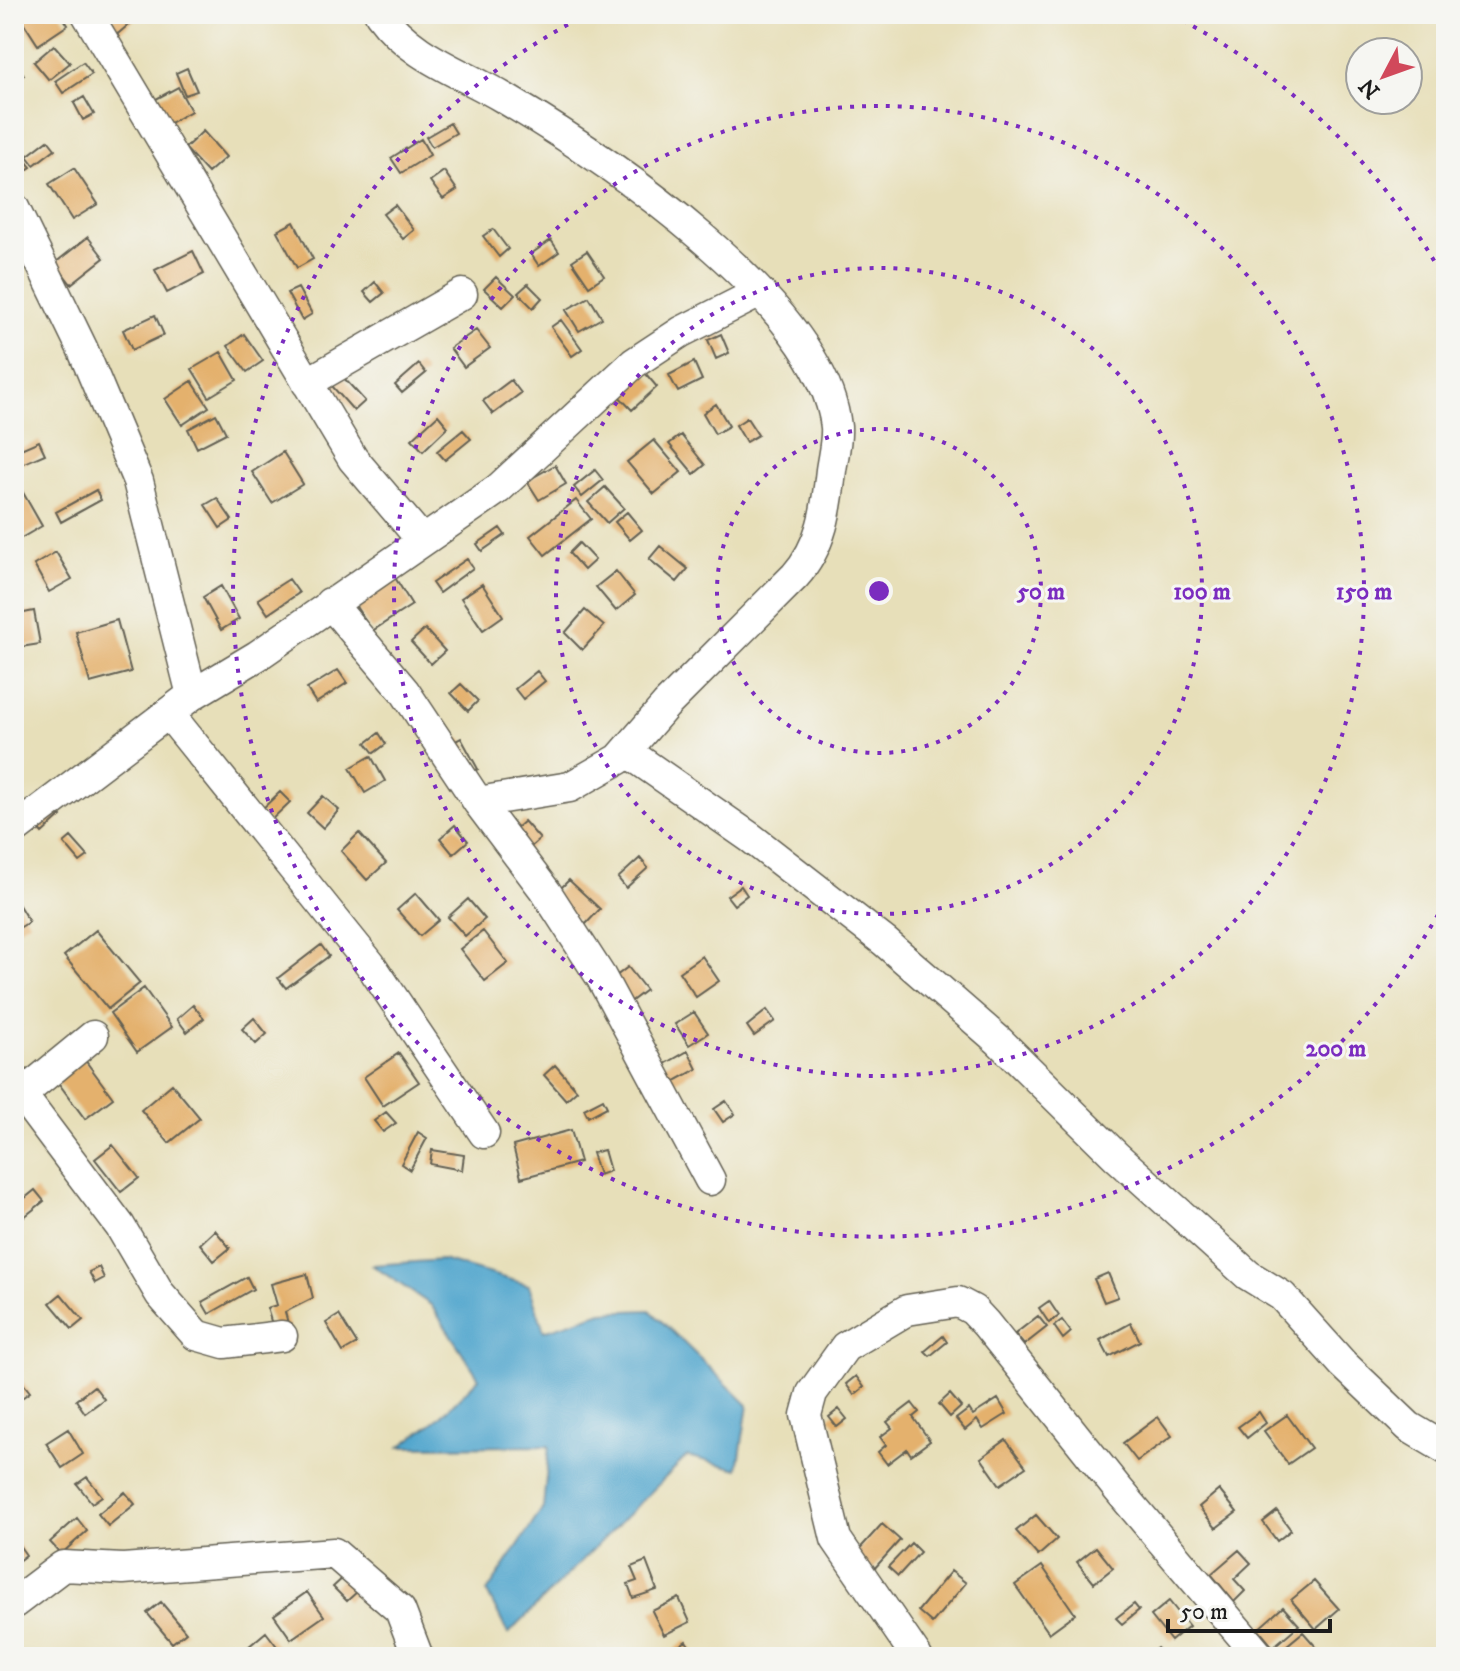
<svg xmlns="http://www.w3.org/2000/svg" width="1460" height="1671" font-family="'IM FELL DW Pica',serif">
  <style>
    .water { fill: #51a6cd; stroke: #366174; stroke-width: 2 }
    .building { fill: #e4b16d }
    .lines { fill: none; stroke-linecap: round; stroke-linejoin: round }
    .minor-casing { stroke: #636053; stroke-width: 33 }
    .minor { stroke: #fff; stroke-width: 30 }
    .ring { fill: none; stroke: #7b2cbf; stroke-width: 4; stroke-dasharray: 4 8 }
    .centre { fill: #7b2cbf; stroke: #f6f6f2; stroke-width: 4 }
    .ring-label { font-size: 24px; text-anchor: middle; font-weight: bold; fill: #7b2cbf; stroke: #f6f6f2; stroke-width: 6; stroke-linejoin: round; paint-order: stroke }
  </style>
  <rect width="100%" height="100%" fill="#f6f6f2"/>
  <filter id="ink" filterUnits="userSpaceOnUse"><feTurbulence type="fractalNoise" baseFrequency=".0125" numOctaves="2"/><feDisplacementMap in="SourceGraphic" scale="16" xChannelSelector="R" yChannelSelector="G"/><feConvolveMatrix kernelMatrix="1 2 1 2 8 2 1 2 1" color-interpolation-filters="sRGB"/></filter>
  <filter id="wash" filterUnits="userSpaceOnUse"><feTurbulence type="fractalNoise" baseFrequency=".006" numOctaves="4" result="noise"/><feDisplacementMap in="SourceGraphic" scale="32" xChannelSelector="R" yChannelSelector="G"/><feGaussianBlur stdDeviation="1.8" result="paint"/><feColorMatrix in="noise" values="0 0 0 0 0 0 0 0 0 0 0 0 0 0 0 0 0 1.4 0 .05"/><feComposite in="paint" operator="in"/></filter>
  <g filter="url(#wash)">
    <rect width="100%" height="100%" fill="#e7dfb9"/>
    <path class="water" d="M442,1260L529,1285L544,1331L602,1312L650,1310L748,1405L738,1469L687,1456L508,1634L487,1592L543,1508L549,1446L400,1447L439,1418L479,1378L431,1305L372,1265Z"/>
    <g id="blocks">
      <path class="building" d="M18,14H61L68,25L38,45Z
        M119,14H141L113,38L104,27Z
        M54,45L70,63L49,80L34,62Z
        M14,61L24,75L14,82Z
        M83,62L92,74L63,93L55,81Z
        M187,68L197,91L185,95L176,73Z
        M178,87L191,111L159,129L145,105Z
        M84,97L94,114L83,120L74,103Z
        M450,123L456,133L432,147L426,137Z
        M203,131L226,157L208,173L185,148Z
        M421,139L430,155L401,173L391,158Z
        M48,140L55,149L34,165L27,156Z
        M25,160L31,167L14,179V168Z
        M74,168L98,204L72,220L49,184Z
        M444,171L457,190L443,199L430,181Z
        M395,205L414,230L403,239L383,214Z
        M294,222L313,259L297,268L277,231Z
        M493,229L508,249L499,257L483,236Z
        M88,237L104,258L71,284L55,263Z
        M551,240L559,252L539,266L531,254Z
        M193,251L204,274L167,293L155,270Z
        M587,251L604,276L589,286L572,261Z
        M496,277L515,295L503,307L484,289Z
        M375,282L384,293L373,302L364,292Z
        M528,284L542,298L533,308L518,293Z
        M298,288L312,314L302,320L287,293Z
        M589,297L602,318L579,331L566,310Z
        M155,315L164,335L132,350L123,330Z
        M561,320L582,349L572,356L551,327Z
        M476,330L490,348L464,367L450,348Z
        M244,334L263,361L247,372L228,346Z
        M721,334L729,353L716,359L708,340Z
        M221,352L237,380L209,397L192,369Z
        M694,362L702,380L678,392L669,375Z
        M419,364L426,373L402,393L395,385Z
        M640,367L657,387L632,410L614,391Z
        M342,376L365,401L354,411L332,386Z
        M511,380L521,393L493,414L483,401Z
        M192,381L209,407L182,425L165,399Z
        M716,404L729,426L715,434L703,413Z
        M216,414L226,433L197,448L188,429Z
        M438,415L448,427L423,451L412,439Z
        M747,418L758,435L746,442L736,425Z
        M463,430L471,439L445,460L437,451Z
        M681,435L705,465L694,474L669,444Z
        M654,440L681,472L654,494L627,462Z
        M39,441L45,454L22,464L16,451Z
        M283,452L303,484L272,503L252,472Z
        M555,465L566,484L539,500L527,481Z
        M595,470L603,480L582,497L574,487Z
        M17,482L42,526L16,541L14,484Z
        M605,487L624,508L607,523L588,502Z
        M96,490L101,500L61,522L56,512Z
        M217,498L232,520L220,528L205,505Z
        M576,500L591,519L545,555L530,536Z
        M627,512L642,530L630,540L615,522Z
        M500,528L505,535L482,551L477,544Z
        M579,543L595,560L584,570L569,553Z
        M660,546L688,569L677,582L649,559Z
        M56,552L72,579L49,592L34,565Z
        M467,559L473,568L439,593L432,583Z
        M616,571L635,595L616,611L596,587Z
        M394,576L412,605L372,631L353,602Z
        M289,579L299,593L268,614L258,599Z
        M482,584L503,616L483,630L461,598Z
        M221,586L239,619L221,630L203,597Z
        M585,610L604,626L582,650L565,633Z
        M34,611L40,644L14,648V615Z
        M117,620L131,672L90,683L76,632Z
        M425,629L445,651L431,664L411,642Z
        M338,670L347,683L316,703L307,689Z
        M537,671L545,681L523,699L515,689Z
        M461,684L478,701L468,711L451,693Z
        M379,733L386,744L374,753L366,743Z
        M461,738L478,769L465,776L448,745Z
        M371,756L385,781L365,793L350,768Z
        M280,792L290,802L269,822L260,811Z
        M323,796L339,810L323,828L307,813Z
        M53,808L61,816L42,833L35,825Z
        M524,821L540,839L526,851L519,843L524,837L516,828Z
        M455,825L468,841L453,854L440,838Z
        M359,833L386,863L367,880L341,851Z
        M71,837L88,856L80,862L64,843Z
        M640,858L648,868L626,888L618,878Z
        M569,880L600,909L584,926L553,896Z
        M741,886L747,895L734,905L727,896Z
        M416,893L439,920L420,936L397,910Z
        M14,897L29,922L14,931Z
        M468,899L485,919L465,936L448,917Z
        M96,930L140,983L108,1009L64,956Z
        M483,931L508,963L485,981L460,949Z
        M321,945L329,956L286,988L278,978Z
        M702,956L719,981L696,997L679,972Z
        M628,967L646,990L629,1003L611,980Z
        M144,988L172,1027L137,1052L110,1013Z
        M193,1005L204,1018L187,1032L177,1019Z
        M767,1010L775,1021L754,1036L747,1026Z
        M694,1012L708,1033L689,1045L675,1024Z
        M14,1016L22,1027L14,1033Z
        M254,1018L267,1034L256,1044L242,1029Z
        M688,1051L697,1069L668,1085L658,1068Z
        M399,1053L419,1082L383,1106L364,1077Z
        M82,1056L113,1098L85,1119L54,1077Z
        M555,1065L577,1090L566,1100L544,1075Z
        M172,1084L200,1118L169,1143L141,1110Z
        M603,1099L607,1107L588,1117L584,1109Z
        M726,1101L735,1114L723,1122L714,1109Z
        M386,1112L396,1123L383,1132L374,1121Z
        M571,1130L580,1162L521,1178L513,1146Z
        M418,1132L427,1138L410,1170L401,1164Z
        M113,1145L139,1178L121,1192L95,1159Z
        M432,1150L464,1155L462,1170L430,1164Z
        M604,1150L610,1171L599,1175L592,1153Z
        M35,1190L44,1201L14,1225V1207Z
        M215,1230L230,1248L214,1261L200,1244Z
        M99,1267L104,1278L95,1283L89,1272Z
        M1108,1273L1118,1297L1104,1302L1094,1279Z
        M307,1274L313,1298L285,1312L289,1327L274,1331L267,1308L277,1305L271,1284Z
        M247,1277L253,1289L209,1314L202,1302Z
        M61,1294L83,1320L72,1329L50,1303Z
        M1049,1301L1059,1316L1049,1323L1039,1308Z
        M339,1315L357,1344L343,1352L326,1323Z
        M1038,1316L1047,1327L1024,1345L1015,1334Z
        M1062,1320L1071,1332L1063,1339L1054,1326Z
        M1131,1323L1140,1341L1109,1357L1100,1340Z
        M943,1336L947,1342L930,1356L925,1351Z
        M14,1372L30,1392L19,1400L14,1395Z
        M856,1376L864,1387L854,1395L846,1384Z
        M94,1386L104,1399L85,1413L76,1400Z
        M950,1394L961,1407L950,1417L939,1404Z
        M998,1399L1007,1414L983,1429L977,1420L965,1430L956,1419L969,1409L973,1415Z
        M912,1403L919,1412L913,1417L930,1441L911,1455L907,1449L887,1464L878,1452L886,1445L880,1437L892,1428L887,1422Z
        M839,1409L847,1419L837,1427L829,1417Z
        M1259,1412L1266,1423L1247,1438L1238,1427Z
        M1287,1415L1311,1448L1288,1464L1264,1431Z
        M1158,1417L1172,1436L1137,1461L1123,1443Z
        M68,1429L83,1454L62,1468L46,1443Z
        M1006,1440L1026,1467L1000,1485L981,1458Z
        M87,1477L102,1496L92,1503L77,1484Z
        M1219,1490L1237,1512L1216,1528L1199,1507Z
        M125,1492L135,1504L108,1526L98,1514Z
        M1277,1511L1291,1530L1277,1541L1263,1522Z
        M1036,1515L1057,1539L1038,1556L1016,1531Z
        M77,1518L87,1531L61,1554L50,1542Z
        M882,1524L900,1540L873,1570L855,1554Z
        M14,1538L26,1555L14,1564Z
        M911,1543L920,1552L898,1576L888,1567Z
        M1096,1547L1113,1568L1094,1583L1077,1562Z
        M1239,1550L1251,1563L1234,1579L1245,1591L1234,1602L1211,1574Z
        M646,1561L657,1590L633,1598L628,1584L637,1581L631,1567Z
        M1042,1566L1075,1614L1049,1633L1015,1585Z
        M951,1571L966,1583L932,1623L918,1611Z
        M345,1576L359,1590L347,1601L333,1587Z
        M1314,1581L1339,1609L1316,1629L1291,1600Z
        M307,1592L324,1616L291,1639L274,1615Z
        M679,1598L690,1622L664,1635L652,1611Z
        M1169,1601L1189,1626L1171,1641L1151,1616Z
        M161,1602L186,1632L172,1643L147,1613Z
        M1134,1604L1139,1610L1122,1624L1116,1618Z
        M1283,1607L1299,1625L1273,1647L1258,1629Z
        M266,1632L282,1653L276,1657H236Z
        M1303,1632L1325,1657H1285L1280,1651Z
        M686,1641L697,1657H676L672,1651Z
        M1157,1648L1161,1652L1156,1657H1146Z"/>
    </g>
  </g>
  <g filter="url(#ink)">
    <use href="#blocks" fill-opacity="0" stroke="#636053" stroke-width="2"/>
    <g class="lines">
      <defs>
        <path id="minor" d="M87,14L353,459L421,539
          M380,14C412,58 459,71 504,98C604,157 823,303 836,427C837,441 833,456 831,470C827,509 822,546 795,576L666,705L619,759L570,787L478,802
          M14,208L82,348L138,481L192,695
          M307,383L462,294
          M330,603L405,692L478,802L546,892L601,977L710,1180
          M169,714L370,964L484,1133
          M626,751L751,838L885,942L999,1041L1116,1156L1248,1275L1282,1296L1343,1364L1409,1427L1446,1449
          M14,830L192,695L257,656L498,489L634,363L681,332L758,293
          M14,1085L120,1226L160,1294L196,1335L224,1343L282,1336
          M21,1095L93,1036
          M14,1603L63,1566L123,1569L334,1553L400,1610L418,1657
          M917,1657L836,1539L806,1415L812,1393L845,1347L907,1310L958,1302L973,1310L986,1324L1117,1488L1260,1657"/>
      </defs>
      <use href="#minor" class="minor-casing"/>
      <use href="#minor" class="minor"/>
    </g>
  </g>
  <g class="ring">
    <circle cx="879" cy="591" r="162"/>
    <circle cx="879" cy="591" r="323"/>
    <circle cx="879" cy="591" r="485"/>
    <path d="M1444 904A646 646 0 1 1 586 15M1172 15A646 646 0 0 1 1444 278"/>
  </g>
  <circle cx="879" cy="591" r="12" class="centre"/>
  <g class="ring-label">
    <text x="1041" y="599">50 m</text>
    <text x="1202" y="599">100 m</text>
    <text x="1364" y="599">150 m</text>
    <text x="1336" y="1056">200 m</text>
  </g>
  <rect width="1460" height="1671" fill="none" stroke="#f6f6f2" stroke-width="48"/>
  <g transform="translate(1384 76) rotate(229)"><circle r="38" fill="#f6f6f2" stroke="#9f9f9c" stroke-width="2"/>
  <path d="M0-6L14 30L0 20L-14 30Z" fill="#d1495b"/>
  <text y="-12" font-size="22" font-weight="bold" text-anchor="middle" fill="#1c1c1c">N</text>
  </g>
  <path d="M1168 1619v12h162v-12" fill="none" stroke="#1c1c1c" stroke-width="4"/>
  <text x="1180" y="1619" font-size="24" fill="#1c1c1c" stroke="#f6f6f2" stroke-width="6" paint-order="stroke">50 m</text>
</svg>
